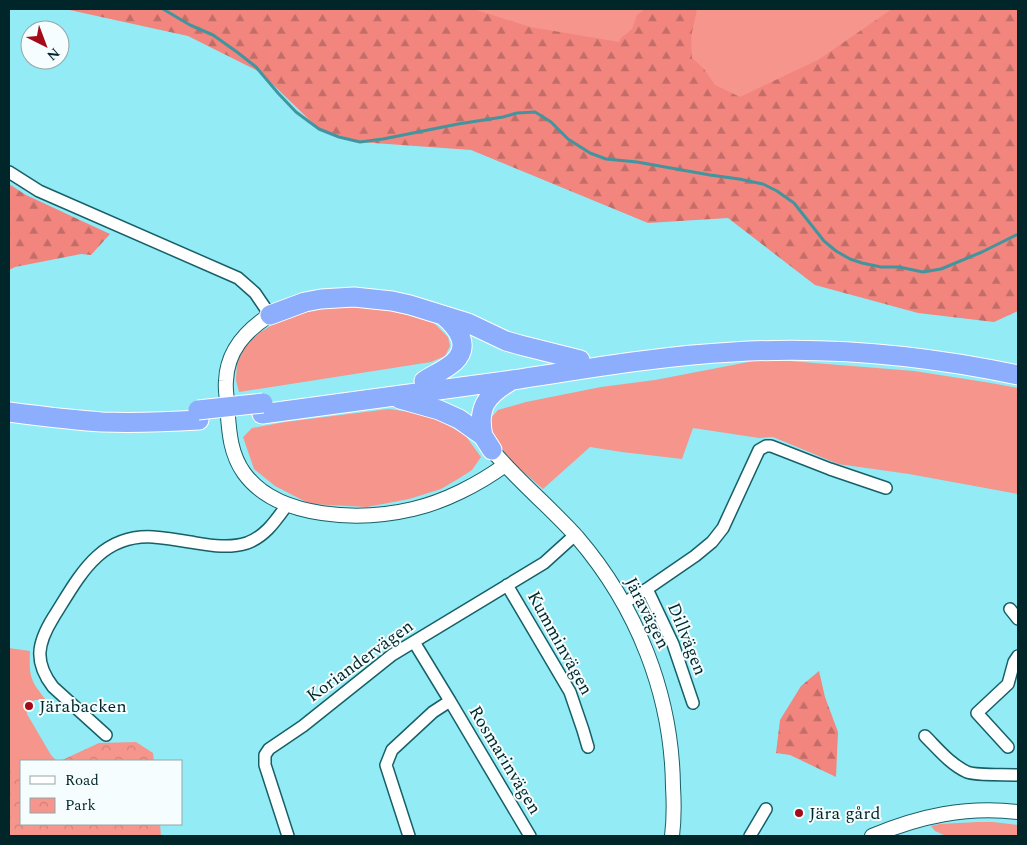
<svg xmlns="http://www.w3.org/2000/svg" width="1027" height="845" font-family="Spectral,serif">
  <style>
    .grass { fill: #f5958c }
    .forest { fill: url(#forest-firs) }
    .park { fill: url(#park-crowns) }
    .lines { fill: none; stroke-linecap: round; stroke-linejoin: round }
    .stream { stroke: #42959e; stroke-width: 3 }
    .minor-casing { stroke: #176067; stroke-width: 14 }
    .tertiary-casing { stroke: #176067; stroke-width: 16 }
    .trunk-casing { stroke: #fff; stroke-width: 21 }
    .minor { stroke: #fff; stroke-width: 11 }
    .tertiary { stroke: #fff; stroke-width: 14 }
    .trunk { stroke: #8caefc; stroke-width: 19 }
    .trunk-bridge-casing { stroke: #fff; stroke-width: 21; stroke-linecap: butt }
    .trunk-bridge { stroke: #8caefc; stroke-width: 19 }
    .poi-dot { fill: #a40a18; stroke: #f5fdfe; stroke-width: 2 }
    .labels { text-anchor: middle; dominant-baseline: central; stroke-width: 4; stroke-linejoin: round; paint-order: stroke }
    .street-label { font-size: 18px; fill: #00262a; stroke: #f5fdfe }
    .poi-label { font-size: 18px; fill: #00262a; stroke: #f5fdfe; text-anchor: start }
  </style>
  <defs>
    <pattern id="forest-firs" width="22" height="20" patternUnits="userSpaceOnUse" patternTransform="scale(1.25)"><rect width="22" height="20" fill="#f2857d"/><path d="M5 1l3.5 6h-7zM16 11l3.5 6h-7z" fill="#c26d67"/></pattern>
    <pattern id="park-crowns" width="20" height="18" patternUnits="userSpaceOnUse" patternTransform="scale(1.25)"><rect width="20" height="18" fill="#f5958c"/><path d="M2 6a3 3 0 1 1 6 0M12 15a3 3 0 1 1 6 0" fill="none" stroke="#d08079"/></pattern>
  </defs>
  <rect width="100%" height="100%" fill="#93ebf6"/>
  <path class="grass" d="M448,9H932L730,119Z
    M382,307L433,322L448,337L450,346L445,356L431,362L239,392L236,380L237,363L246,345L259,333L282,319L319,308Z
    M764,359L914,371L991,383L1018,388V494L909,474L838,464L773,437L759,438L693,428L682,459L622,452L590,447L543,489L512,462L491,435L490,419L498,410L526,402L601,387L655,380Z
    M389,409L430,415L465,435L481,457L472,470L458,479L441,489L409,499L367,507L310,504L275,486L254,469L243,437L252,428L285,422Z
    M9,648L30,651C29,677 30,680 46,700H35L27,704V714L51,755L57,761H21V776L9,779Z
    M978,822H993L1018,825V836H946L935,831L931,826L940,824Z"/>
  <path class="forest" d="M65,9H473L530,27L619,42L621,38L632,29L637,15L645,9H697L691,37L692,58L704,69L715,85L740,97L818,60L892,9H1018V311L994,322L918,313L815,285L728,218L648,223L471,150L360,142L319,129L260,72L188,36Z
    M9,184L26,195L110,234L91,255L81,254L15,267L9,270Z
    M819,671L825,697L838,732L836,777L790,755L776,753L780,720L801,686Z"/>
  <path class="park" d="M136,742L153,753L154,761H60L99,743Z
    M9,756L21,771V824H160L161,836H9Z"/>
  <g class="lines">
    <path class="stream" d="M163,9L190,25L213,35L237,52L256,67L278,93L296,112L319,129L339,137L360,142L383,139L458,124L503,117L517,113L535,112L551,122L568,139L590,153L606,159L637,162L710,175L739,179L763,184L777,191L794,203L824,241L836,251L850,259L862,263L881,267H899L923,272L941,269L982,252L1018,234"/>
    <defs>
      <path id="minor" d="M9,172L39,191L238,278L255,293L270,315
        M507,585L570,692L583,730L588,747
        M647,589L673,644L693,703
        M624,603L647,589L695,556L712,542L723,528L759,450L766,446H771L830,469L886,488
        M1010,609L1018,619
        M414,642L450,701
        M106,735L53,687C34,662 37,644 53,618C78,579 98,534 153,537C165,538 178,540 190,542C209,545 228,549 247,543C266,536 276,520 287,505
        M925,736C938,749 950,764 967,772C977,776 1006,774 1018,775
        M1008,747L977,713L1008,684L1014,662L1018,656
        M288,836L265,765V755L269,749L303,726L392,655L544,563L575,535
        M409,836L386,765L392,750L433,712L450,701L530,836
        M750,836L766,809"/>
      <path id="tertiary" d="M270,315C245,331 227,351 226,381C225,389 227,396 227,404C229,428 229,452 244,473C278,520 362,521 413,509C444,502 479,484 505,465
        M492,450C518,481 550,507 577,537C637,607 672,694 673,787C674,803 674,820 672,836
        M872,836C920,816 966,806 1018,812"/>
      <path id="trunk" d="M270,315L305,302L321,299L354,297L392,301L410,305L468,323L506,341L520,345L580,360
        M424,381C433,375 445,370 454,362C471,346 458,328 444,316
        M400,399L439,410L459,419L483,436L492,450
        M9,412C40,416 71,420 102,422C134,423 166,422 199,420
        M262,414C345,403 429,391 512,380C585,369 659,356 733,352C829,346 924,355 1018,375
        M483,436C477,409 486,395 509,382"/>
    </defs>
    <use href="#minor" class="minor-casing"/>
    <use href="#tertiary" class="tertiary-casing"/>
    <use href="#trunk" class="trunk-casing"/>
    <use href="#minor" class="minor"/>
    <use href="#tertiary" class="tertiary"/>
    <use href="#trunk" class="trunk"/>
    <defs>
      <path id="trunk-bridge" d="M198,410L263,403"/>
    </defs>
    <use href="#trunk-bridge" class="trunk-bridge-casing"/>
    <use href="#trunk-bridge" class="trunk-bridge"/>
  </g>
  <g class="poi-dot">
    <circle cx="29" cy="706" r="5"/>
    <circle cx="799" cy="813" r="5"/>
  </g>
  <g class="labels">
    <g class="street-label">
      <text transform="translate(647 613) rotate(63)">Järavägen</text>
      <text transform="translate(687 639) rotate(68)">Dillvägen</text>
      <text transform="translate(560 643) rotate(61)">Kumminvägen</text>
      <text transform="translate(360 661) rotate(-36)">Koriandervägen</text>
      <text transform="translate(505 760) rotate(59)">Rosmarinvägen</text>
    </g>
    <g class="poi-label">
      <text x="39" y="706">Järabacken</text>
      <text x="809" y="813">Jära gård</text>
    </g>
  </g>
  <rect width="1027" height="845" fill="none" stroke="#00262a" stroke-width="20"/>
  <rect x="20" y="760" width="162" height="65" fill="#f5fdfe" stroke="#93a7a9"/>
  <rect x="30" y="776" width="25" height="8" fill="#ffffff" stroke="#93a7a9"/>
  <text x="65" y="785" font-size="15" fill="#00262a">Road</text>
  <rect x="30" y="798" width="25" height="15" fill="url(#park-crowns)" stroke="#93a7a9"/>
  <text x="65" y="810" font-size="15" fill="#00262a">Park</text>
  <g transform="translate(45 45) rotate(138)"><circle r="24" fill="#f5fdfe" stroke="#93a7a9"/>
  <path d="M0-4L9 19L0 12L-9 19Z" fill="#a40a18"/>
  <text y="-8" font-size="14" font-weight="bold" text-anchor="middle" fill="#00262a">N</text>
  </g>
</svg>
